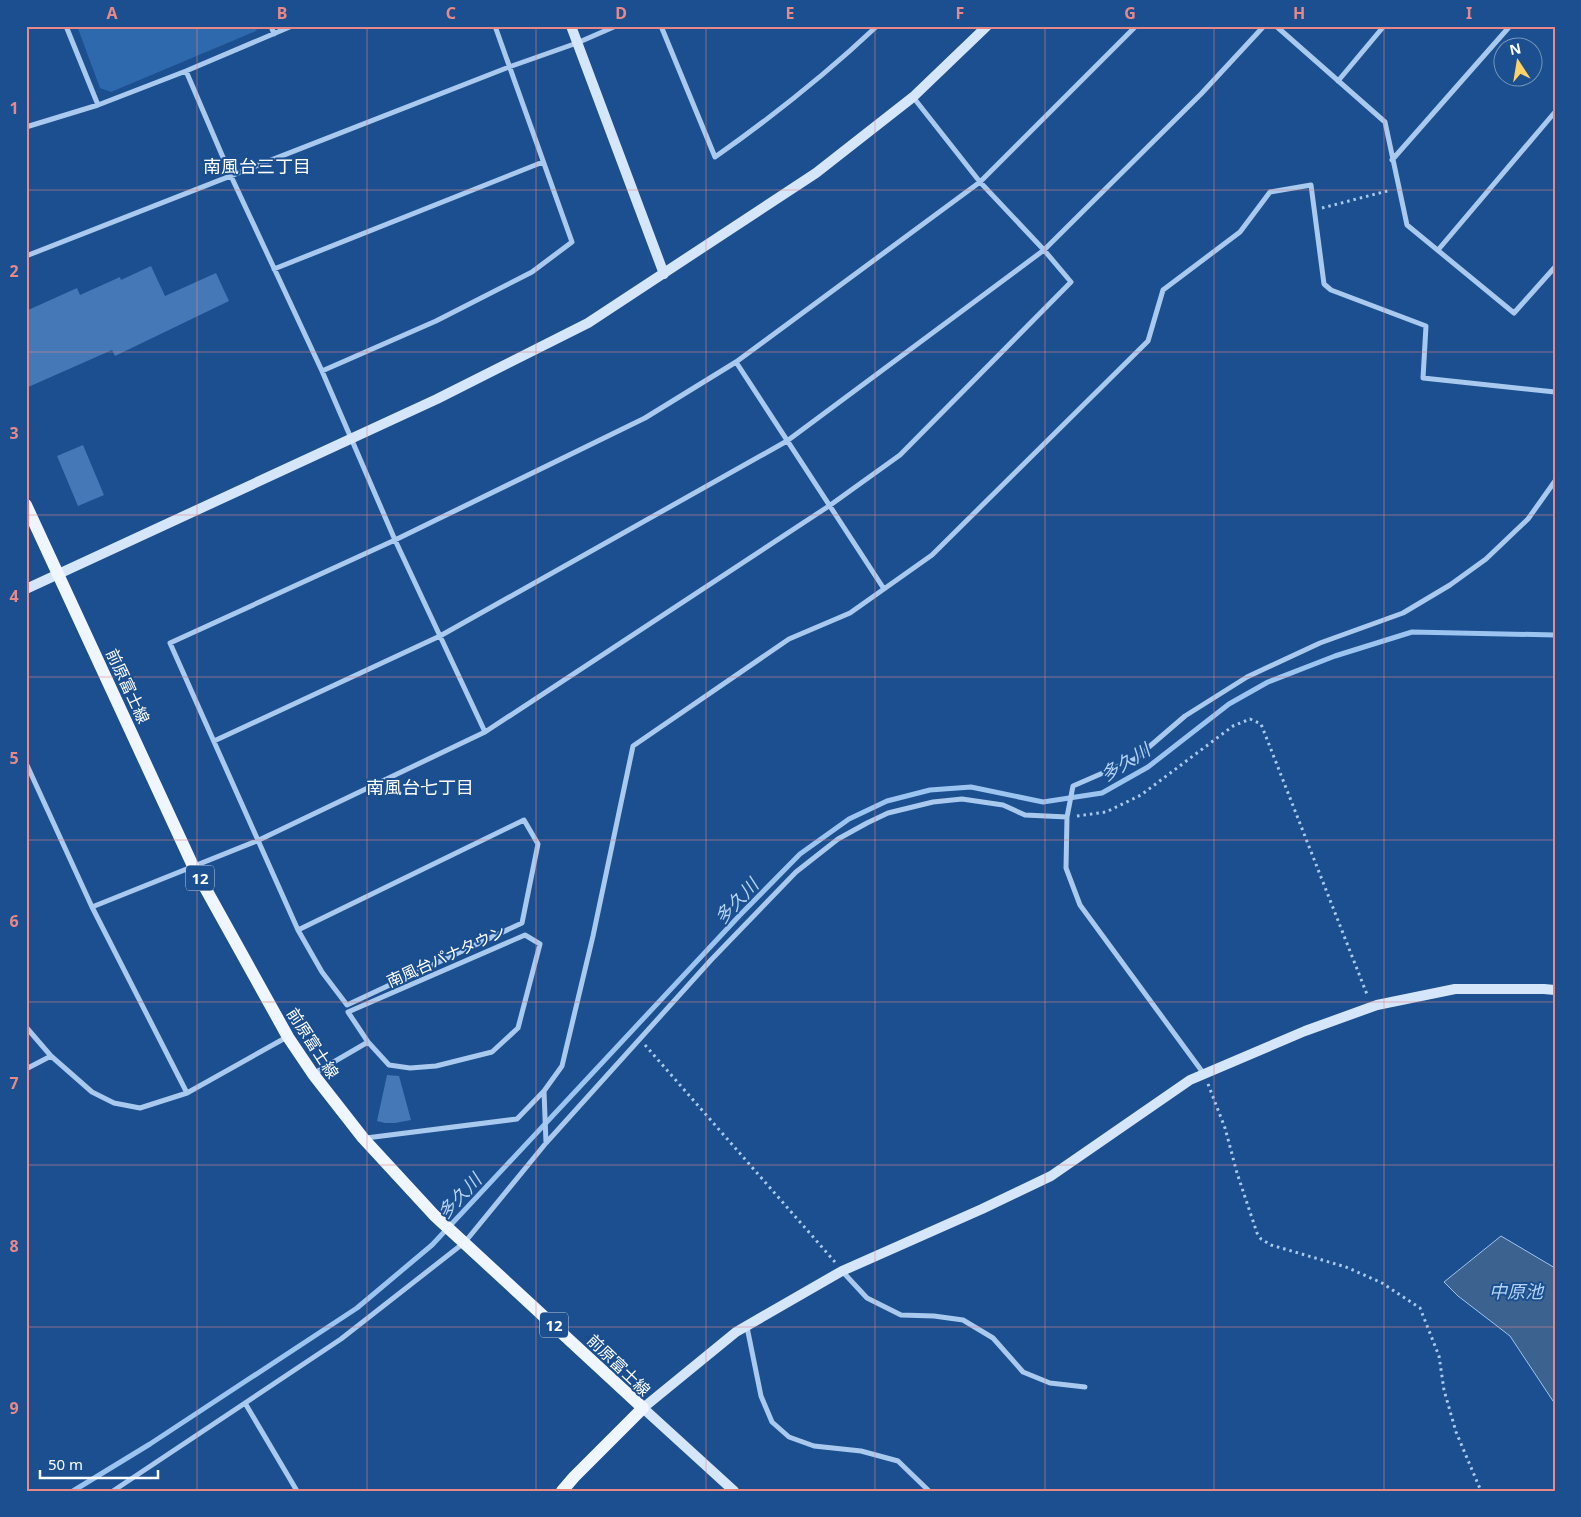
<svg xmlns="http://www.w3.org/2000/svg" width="1581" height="1517" font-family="'Noto Sans','Noto Sans JP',sans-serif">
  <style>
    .green { fill: #2e69ad }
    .water { fill: #3c6290; stroke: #9cc4f0 }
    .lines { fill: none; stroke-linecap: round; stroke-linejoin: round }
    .stream { stroke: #9cc4f0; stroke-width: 5 }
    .building { fill: #4478b7 }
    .path { stroke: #a9c9ee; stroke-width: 3; stroke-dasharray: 2.5 4; stroke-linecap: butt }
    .street { stroke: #a9c9ee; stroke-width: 5 }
    .secondary { stroke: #d6e6fa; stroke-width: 10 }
    .primary { stroke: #f0f6ff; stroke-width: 12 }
    .grid { fill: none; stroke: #e88989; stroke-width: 1; stroke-opacity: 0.55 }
    .labels { text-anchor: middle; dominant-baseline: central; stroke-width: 4; stroke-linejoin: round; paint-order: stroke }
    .shield { fill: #1b4f8f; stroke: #bbcadd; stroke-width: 1 }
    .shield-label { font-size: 15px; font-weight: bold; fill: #fff }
    .street-label { font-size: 16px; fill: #fff; stroke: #1b4f8f }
    .neighbourhood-label { font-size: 18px; fill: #fff; stroke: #1b4f8f }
    .water-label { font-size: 18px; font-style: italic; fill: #b5d3f5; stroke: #1b4f8f }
    .neatline { fill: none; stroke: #e88989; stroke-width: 2 }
    .grid-label { font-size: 16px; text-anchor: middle; font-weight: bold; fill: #e88989 }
  </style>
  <rect width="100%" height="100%" fill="#1b4f8f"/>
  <path class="green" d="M77,26H258L256,31L111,92L100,88Z"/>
  <path class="water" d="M1501,1236L1555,1268V1404L1510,1336L1458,1296L1444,1282Z"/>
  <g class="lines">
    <path class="stream" d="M73,1491L150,1444L357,1308L432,1245L740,915L800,854L849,819L887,801L930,790L971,787L1043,802L1102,793L1148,767L1229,704L1268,682L1335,656L1412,632L1555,635"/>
  </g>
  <path class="building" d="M151,266L165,296L216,273L229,301L115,356L112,350L26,388V311L77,288L80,295L120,277L121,280Z
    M83,445L104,495L78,506L57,456Z
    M387,1075L399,1076L411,1120L395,1123H385L377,1121Z"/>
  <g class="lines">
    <path class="path" d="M1322,208L1391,190
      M1077,816L1106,812L1141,795L1233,726L1250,719L1261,724L1368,997
      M645,1045L835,1262
      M1208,1084L1225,1128L1237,1173L1257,1233L1261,1239L1271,1245L1346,1267L1382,1283L1420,1308L1439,1356L1444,1390L1456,1432L1481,1491"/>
    <path class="street" d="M66,26L98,105
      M271,26L274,34
      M661,26L715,157C772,117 826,74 877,26
      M1276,26L1385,122L1407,225L1514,313L1555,267
      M186,71L231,176L322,371L395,540L485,732
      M1338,81L1384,26
      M26,127L98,105L186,71L292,26
      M1392,160L1510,26
      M1438,250L1555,112
      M26,256L509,67L577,43L616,26
      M274,269L543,162
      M736,362L884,589
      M322,371L436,321L532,272L572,242L495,26
      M214,741L440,636L787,441L1044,250L1201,94L1264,26
      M26,763L92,907L187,1093
      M92,907L259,840L485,732L829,506L900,455L1071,282L1044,250L980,182L913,97
      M298,930L524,820L538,844L522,923L347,1005L322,972L298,930L170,643L395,540L645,418L736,362L980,182L1136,26
      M26,1027L51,1056L92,1092L114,1103L140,1108L187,1093L287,1037
      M26,1069L51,1056
      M313,1074L368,1042L389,1065L410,1068L436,1066L492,1052L518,1028L540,944L525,935L348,1012L368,1042
      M1204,1074L1080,905L1066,868L1067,817L1073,786L1135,759L1185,716L1247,677L1320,643L1403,613L1450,585L1486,559L1528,519L1555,481
      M544,1091L546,1143
      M366,1138L517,1119L544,1091L562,1066L593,936L633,746L789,639L850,613L932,555L1148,341L1163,290L1240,232L1270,192L1311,185L1324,284L1331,290L1426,326L1423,378L1555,392
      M842,1271L867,1298L901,1315L934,1316L963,1320L993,1338L1023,1372L1050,1383L1085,1387
      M747,1327L761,1396L772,1422L789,1437L814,1446L861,1451L898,1461L929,1491
      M245,1403L297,1491
      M113,1491L341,1339L465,1242L546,1143L711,960L796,872L838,839L867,823L888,813L933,802L962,799L1003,805L1025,815L1067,817"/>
    <path class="secondary" d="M571,26L664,274
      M26,589L437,399L588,323L816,173L913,97L987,26
      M734,1491L643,1408L736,1332L842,1271L982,1209L1051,1176L1190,1080L1305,1031L1377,1005L1455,989H1544L1555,990"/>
    <path class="primary" d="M26,505L193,866L288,1037L313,1074L363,1138L434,1215L643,1408L574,1477L562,1491"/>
  </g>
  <path class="grid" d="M197,26V1491M367,26V1491M536,26V1491M706,26V1491M875,26V1491M1045,26V1491M1214,26V1491M1384,26V1491M26,190H1555M26,352H1555M26,515H1555M26,677H1555M26,840H1555M26,1002H1555M26,1165H1555M26,1327H1555"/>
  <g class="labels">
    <g class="shield">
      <rect x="186" y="865.5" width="28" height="25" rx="4"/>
      <rect x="540" y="1312.5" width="28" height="25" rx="4"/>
    </g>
    <g class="shield-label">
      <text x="200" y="878">12</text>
      <text x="554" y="1325">12</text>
    </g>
    <g class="street-label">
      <text transform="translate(128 686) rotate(65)">前原富士線</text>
      <text transform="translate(446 956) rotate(-24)">南風台パナタウン</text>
      <text transform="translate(313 1043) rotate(57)">前原富士線</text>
      <text transform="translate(619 1365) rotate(44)">前原富士線</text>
    </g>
    <g class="neighbourhood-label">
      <text x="257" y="166">南風台三丁目</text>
      <text x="420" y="787">南風台七丁目</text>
    </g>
    <g class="water-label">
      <text transform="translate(1125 762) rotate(-32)">多久川</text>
      <text transform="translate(736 901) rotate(-47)">多久川</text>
      <text transform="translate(459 1196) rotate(-47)">多久川</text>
      <text x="1516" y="1291">中原池</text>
    </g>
  </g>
  <rect width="1581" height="1517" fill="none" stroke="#1b4f8f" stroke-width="55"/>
  <g transform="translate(1518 62) rotate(348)"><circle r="24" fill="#1b4f8f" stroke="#7695bc"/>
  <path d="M0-4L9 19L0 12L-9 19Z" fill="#ffd166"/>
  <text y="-8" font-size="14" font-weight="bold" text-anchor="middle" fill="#ffffff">N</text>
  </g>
  <path d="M40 1470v8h118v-8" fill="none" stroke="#ffffff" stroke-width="2.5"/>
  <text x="48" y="1470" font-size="15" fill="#ffffff" stroke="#1b4f8f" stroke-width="4" paint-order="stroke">50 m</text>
  <rect x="28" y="28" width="1526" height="1462" class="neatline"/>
  <g class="grid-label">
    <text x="112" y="19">A</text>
    <text x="282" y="19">B</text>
    <text x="451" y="19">C</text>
    <text x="621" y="19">D</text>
    <text x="790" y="19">E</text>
    <text x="960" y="19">F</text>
    <text x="1130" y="19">G</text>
    <text x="1299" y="19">H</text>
    <text x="1469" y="19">I</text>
    <text x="14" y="114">1</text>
    <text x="14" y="277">2</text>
    <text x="14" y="439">3</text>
    <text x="14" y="602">4</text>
    <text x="14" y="764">5</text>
    <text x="14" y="927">6</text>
    <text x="14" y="1089">7</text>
    <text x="14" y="1252">8</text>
    <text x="14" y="1414">9</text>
  </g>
</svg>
